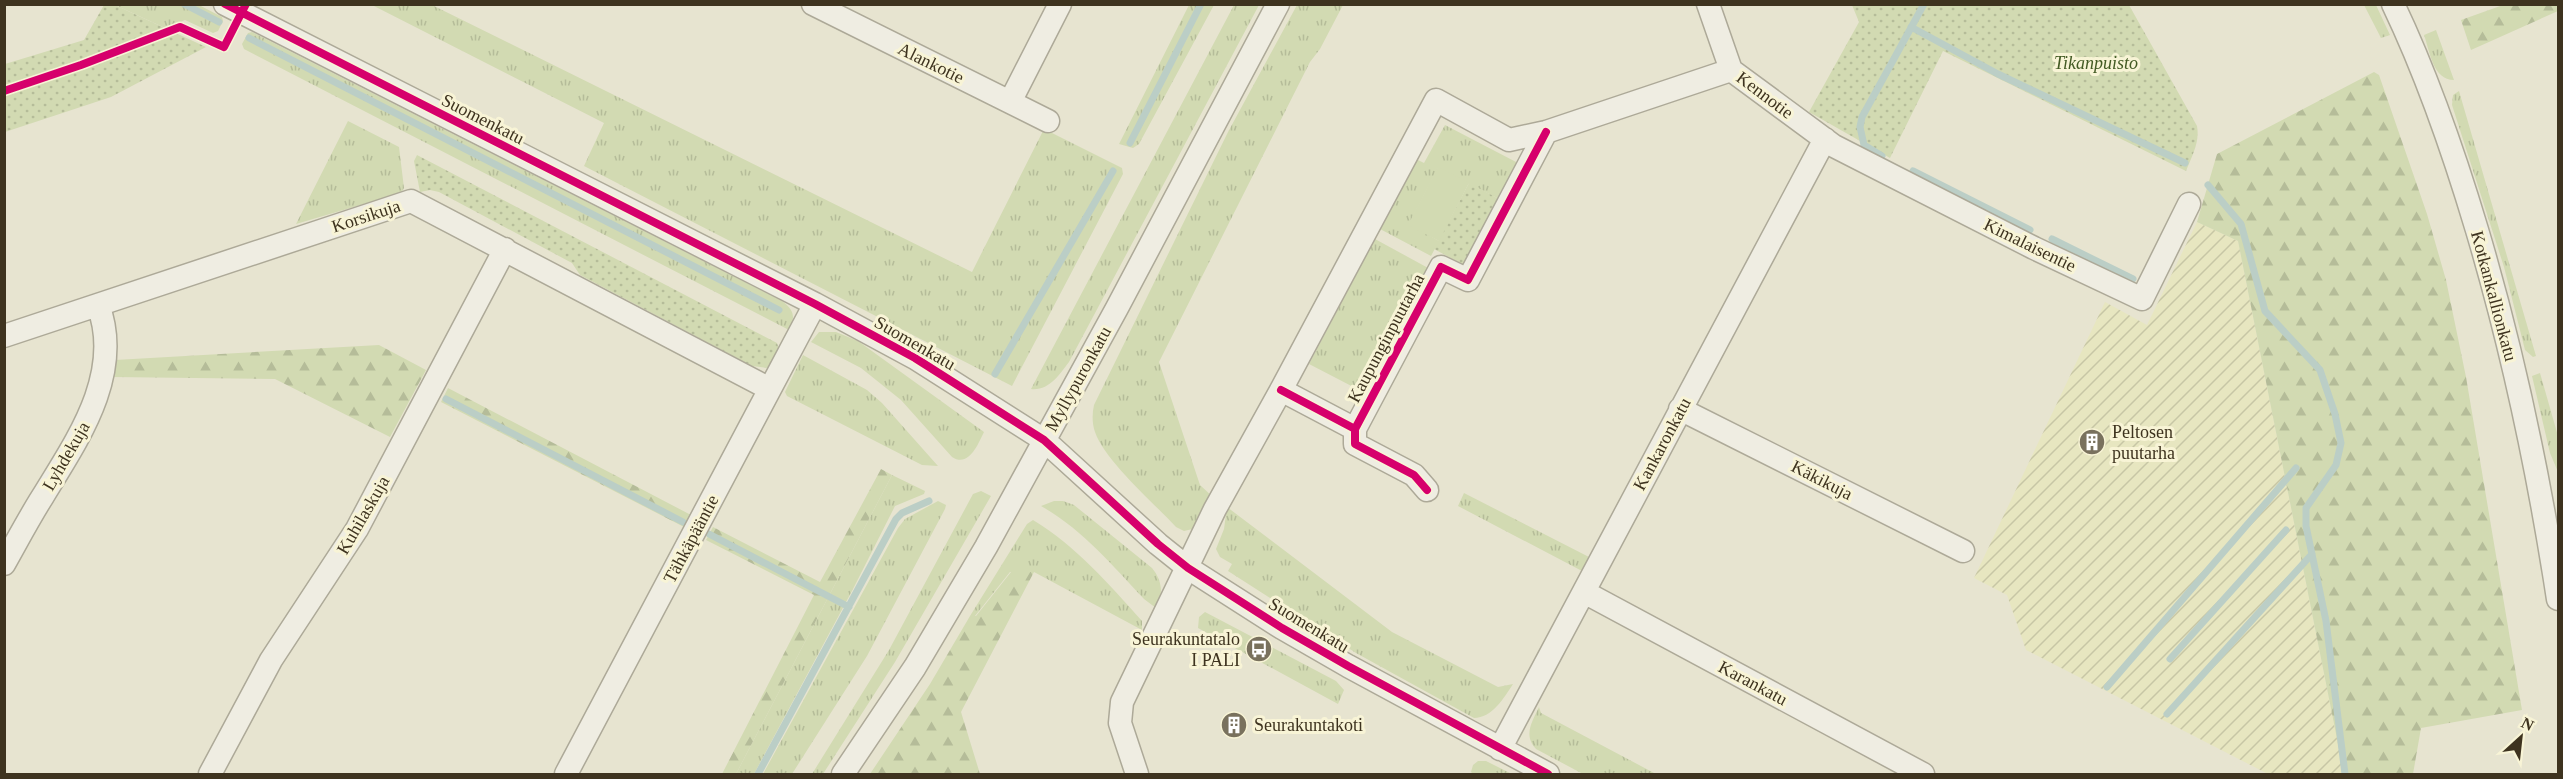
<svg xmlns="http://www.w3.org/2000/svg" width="2563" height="779" font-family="Georgia,serif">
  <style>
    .farmland { fill: url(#farmland-furrows) }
    .grass { fill: url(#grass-tufts) }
    .forest { fill: url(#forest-firs) }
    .park { fill: url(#park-dots) }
    .pitch { fill: #d2dab2 }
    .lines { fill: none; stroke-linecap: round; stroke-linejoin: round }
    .stream { stroke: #bbcec6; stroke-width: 7 }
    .minor-casing { stroke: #ada998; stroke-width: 25 }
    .minor { stroke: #efede2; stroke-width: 22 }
    .cycleway-casing { stroke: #f8f4d6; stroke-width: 11 }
    .cycleway { stroke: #d6006c; stroke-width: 8 }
    .labels { text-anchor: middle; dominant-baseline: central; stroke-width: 6; stroke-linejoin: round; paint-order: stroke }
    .street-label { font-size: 18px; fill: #3e331f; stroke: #f8f4d6 }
    .park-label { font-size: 18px; font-style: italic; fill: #435b24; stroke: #f8f4d6 }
    .poi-label { font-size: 18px; fill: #3e331f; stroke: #f8f4d6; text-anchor: start }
  </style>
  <defs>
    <pattern id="farmland-furrows" width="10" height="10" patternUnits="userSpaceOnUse" patternTransform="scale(1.5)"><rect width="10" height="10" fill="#e7e6c0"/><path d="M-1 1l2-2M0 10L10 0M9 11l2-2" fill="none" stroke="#c7c6a5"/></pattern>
    <pattern id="grass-tufts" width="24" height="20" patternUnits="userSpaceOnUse" patternTransform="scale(1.5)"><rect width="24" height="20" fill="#d2dab2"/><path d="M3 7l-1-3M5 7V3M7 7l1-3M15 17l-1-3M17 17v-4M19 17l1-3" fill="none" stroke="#b5bc99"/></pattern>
    <pattern id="forest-firs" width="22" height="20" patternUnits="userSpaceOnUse" patternTransform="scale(1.5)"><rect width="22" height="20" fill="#d2dab2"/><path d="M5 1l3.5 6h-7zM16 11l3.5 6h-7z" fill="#b5bc99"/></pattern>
    <pattern id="park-dots" width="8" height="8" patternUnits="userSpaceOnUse" patternTransform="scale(1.5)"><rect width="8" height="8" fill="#d2dab2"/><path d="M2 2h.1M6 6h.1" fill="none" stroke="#b5bc99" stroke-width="1.8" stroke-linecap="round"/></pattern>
  </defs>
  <rect width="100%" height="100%" fill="#e7e4d0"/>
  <path class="farmland" d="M2197,222L2238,241L2344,774H2268L2026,650L2007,595L1974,578L2105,302L2147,325Z"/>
  <path class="grass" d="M115,5H199L222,17L223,21L218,31L213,33L185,20L165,28Z
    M372,5H432L972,272L1044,129L1122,168L1123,174L1012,386L584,166L604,123Z
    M1189,5H1214L1139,144L1133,148L1119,144Z
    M1234,5H1259L1069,362C1059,375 1049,391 1031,389Z
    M1297,5H1343L1320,49L1310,62L1159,362L1200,485L1214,498L1197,528L1184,531L1176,527C1154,503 1105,461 1095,432C1092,423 1092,414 1094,405L1228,132Z
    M2364,5H2376L2390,35L2381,38Z
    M2436,30L2454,80C2433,80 2430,52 2424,35Z
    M252,32L782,301C794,310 796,317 789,330L244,49L242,44L248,33Z
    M2459,91L2536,356L2533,357L2525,350L2504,267L2452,105L2453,95Z
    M348,121L399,147L404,188L401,193L296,224Z
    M1445,125L1518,163L1499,199L1438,168L1409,224L1439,241L1431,256L1380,229L1416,159L1424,163Z
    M1375,239L1430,269L1363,392L1309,364Z
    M819,332H836L858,341L984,432C978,444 969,468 952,457L901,400L861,368L811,342Z
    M803,355L867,390L882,403L938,466L922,465L787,396L785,392Z
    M2540,373L2558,436V472L2550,453L2532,376Z
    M892,475L925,491L924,494L895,506L853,589L754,774H736Z
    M981,491L991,496L895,662L823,774H812L889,650L973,494Z
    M1464,493L1589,557L1582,571L1458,506Z
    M938,501L946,505L945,509L867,656L792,774H763L898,528L905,519Z
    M1054,501H1063L1074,505L1152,568C1162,580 1164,594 1156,608L1144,599C1112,565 1082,529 1041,506Z
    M1227,507L1392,632L1498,687L1513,684C1504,698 1492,718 1474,718L1356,653L1228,571L1232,564L1220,557L1216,549L1224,529Z
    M1033,520C1076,546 1109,584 1142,621V630L1034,572H1010L975,616H970L1027,524Z
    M1205,612L1336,681L1344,690L1338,704L1198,628L1199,617Z
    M1539,707L1541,713L1656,774H1583L1536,749C1523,735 1532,722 1539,707Z
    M1478,761H1486L1512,774H1473L1471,772L1473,765Z"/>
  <path class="forest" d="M2503,5H2558V11L2471,50L2461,20Z
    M2374,72L2379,75L2427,214L2446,280L2466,377L2522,710L2421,728L2413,774H2344L2238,241L2197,222L2217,154Z
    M379,345L426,370L390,437L275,379L112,377L115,360Z
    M448,388L691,515L684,527L441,402Z
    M881,469L892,475L736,774H722L814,595L706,540L713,527L820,582Z
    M1011,572H1034L961,712L980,774H870L930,684L970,616H976Z"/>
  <path class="park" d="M104,5H115L206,47L111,97L5,132V64L84,40Z
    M1852,5H2129L2197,126C2200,142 2192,156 2186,171L1943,51L1890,158L1809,112L1859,22Z
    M417,155L777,343L779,349L774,361L767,368L752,366L580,275L572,263L439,192L430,190L420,192L414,161Z
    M1469,183L1499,199L1464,265L1434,249Z"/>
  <path class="pitch" d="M1438,167L1469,183L1439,241L1408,225Z"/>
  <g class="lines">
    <path class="stream" d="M184,4L219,22
      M1911,27L1998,74L2185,163
      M249,38L779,310
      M1130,143L1201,4
      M1882,156L1864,145L1860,127L1862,117L1924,4
      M1913,171L2030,230
      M2208,185L2241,224L2265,311L2320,370L2335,414L2341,443L2336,465L2306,508V526L2326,621L2345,774
      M2052,239L2133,279
      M995,374L1113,171
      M446,399L683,522
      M709,534L849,607
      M2170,659L2286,530
      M2107,687L2296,468
      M2167,714L2312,554
      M758,774L896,519L902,513L929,501"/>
    <defs>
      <path id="minor" d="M225,4L815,304L915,358L1044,440L1158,544L1188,568L1282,628L1348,666L1548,774
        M813,4L1048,121
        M1708,4L1731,70L1834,146L2034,248L2142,299L2189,204
        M2393,4C2428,77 2454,153 2477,230C2513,351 2539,475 2558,599
        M1010,102L1060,4
        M4,336L411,201L770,389
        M1281,390L1355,429L1441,267L1468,280L1546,132
        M1680,409L1963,551
        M1355,429V444L1414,475L1427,490
        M4,564C17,541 29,518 43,496C77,440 124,374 98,305
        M1584,592L1923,774
        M1500,749L1825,139
        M210,774L271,660L357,529L505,249
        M566,774L815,304
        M843,774L915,667L986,547L1117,308L1278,4
        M1137,774L1120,723L1122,702L1215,509L1281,390L1436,100L1509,140L1546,132L1731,70"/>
    </defs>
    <use href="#minor" class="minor-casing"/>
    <use href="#minor" class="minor"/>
    <defs>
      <path id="cycleway" d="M225,4L815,304L915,358L1044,440L1158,544L1188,568L1282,628L1348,666L1548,774
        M4,91L81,65L180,27L224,47L246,4
        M1281,390L1355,429L1441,267L1468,280L1546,132
        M1355,429V444L1414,475L1427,490"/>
    </defs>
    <use href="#cycleway" class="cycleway-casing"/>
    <use href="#cycleway" class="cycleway"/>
  </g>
  <defs>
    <symbol id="building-disc" viewBox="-11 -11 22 22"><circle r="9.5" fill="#79715d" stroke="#f8f4d6"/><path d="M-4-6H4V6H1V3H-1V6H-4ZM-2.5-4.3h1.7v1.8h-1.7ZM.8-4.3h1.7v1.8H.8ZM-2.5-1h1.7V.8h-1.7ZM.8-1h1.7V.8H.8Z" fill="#fff"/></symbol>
    <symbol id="bus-disc" viewBox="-11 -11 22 22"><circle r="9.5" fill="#79715d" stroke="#f8f4d6"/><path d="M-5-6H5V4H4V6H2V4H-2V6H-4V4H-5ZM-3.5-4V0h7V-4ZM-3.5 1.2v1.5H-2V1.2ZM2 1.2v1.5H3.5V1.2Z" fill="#fff"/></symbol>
  </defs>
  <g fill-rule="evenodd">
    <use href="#building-disc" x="2077" y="427" width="30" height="30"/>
    <use href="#bus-disc" x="1244" y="634" width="30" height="30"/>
    <use href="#building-disc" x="1219" y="710" width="30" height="30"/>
  </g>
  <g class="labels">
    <g class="street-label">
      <text transform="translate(931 63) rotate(26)">Alankotie</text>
      <text transform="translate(1765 95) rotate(37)">Kennotie</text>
      <text transform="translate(483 119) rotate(27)">Suomenkatu</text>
      <text transform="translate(366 216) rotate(-18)">Korsikuja</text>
      <text transform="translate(2030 245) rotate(26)">Kimalaisentie</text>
      <text transform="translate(2494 296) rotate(75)">Kotkankallionkatu</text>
      <text transform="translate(1386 338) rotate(-62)">Kaupunginpuutarha</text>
      <text transform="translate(915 343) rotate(30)">Suomenkatu</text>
      <text transform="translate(1078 379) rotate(-61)">Myllypuronkatu</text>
      <text transform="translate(1662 444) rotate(-62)">Kankaronkatu</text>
      <text transform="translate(66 456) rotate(-60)">Lyhdekuja</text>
      <text transform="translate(1822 480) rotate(27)">Käkikuja</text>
      <text transform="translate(363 515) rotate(-60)">Kuhilaskuja</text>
      <text transform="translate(691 539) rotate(-62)">Tähkäpääntie</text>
      <text transform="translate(1309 625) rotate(31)">Suomenkatu</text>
      <text transform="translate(1753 683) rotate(28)">Karankatu</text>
    </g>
    <g class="park-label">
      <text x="2096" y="63">Tikanpuisto</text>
    </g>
    <g class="poi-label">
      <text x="2112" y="432">Peltosen<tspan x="2112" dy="21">puutarha</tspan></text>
      <text x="1240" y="639" text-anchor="end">Seurakuntatalo<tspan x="1240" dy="21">I PALI</tspan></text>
      <text x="1254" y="725">Seurakuntakoti</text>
    </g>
  </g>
  <rect width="2563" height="779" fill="none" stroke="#3e331f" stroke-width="12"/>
  <g transform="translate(2521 737) rotate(27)" stroke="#f8f4d6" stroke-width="4.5" paint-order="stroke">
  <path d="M0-4.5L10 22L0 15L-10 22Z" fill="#3e331f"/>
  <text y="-9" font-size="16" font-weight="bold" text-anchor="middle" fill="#3e331f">N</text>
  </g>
</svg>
